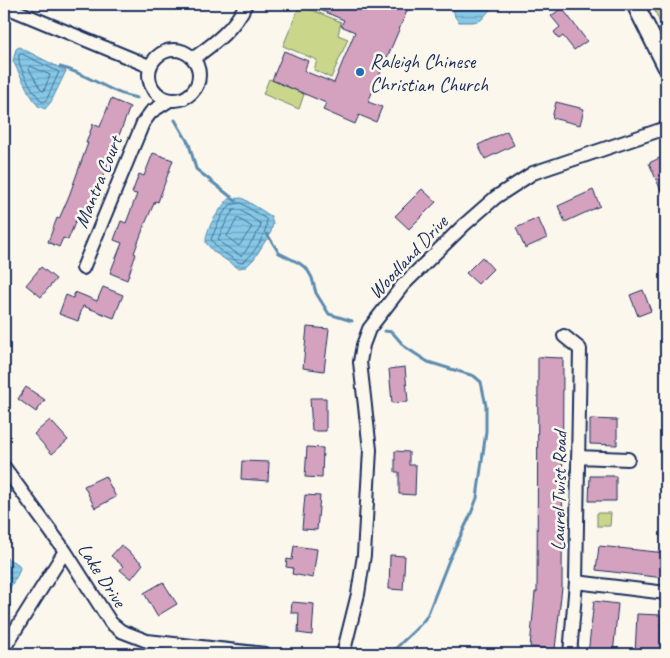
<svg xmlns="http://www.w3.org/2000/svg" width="670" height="658" font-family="Caveat,sans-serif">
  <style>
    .green { fill: #cad68a; stroke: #728274 }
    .forest { fill: url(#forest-firs); stroke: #728274 }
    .water { fill: url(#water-rules); stroke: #5b8bb0 }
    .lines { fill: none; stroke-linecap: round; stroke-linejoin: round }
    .shore { stroke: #466d95; stroke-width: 1 }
    .stream { stroke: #5b8bb0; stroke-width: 3 }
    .building { fill: #d4a2be; stroke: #1b2f5e }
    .minor-casing { stroke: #1b2f5e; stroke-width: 16 }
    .major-casing { stroke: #1b2f5e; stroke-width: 20 }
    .minor { stroke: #fbf7ec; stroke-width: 12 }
    .major { stroke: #fbf7ec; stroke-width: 16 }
    .poi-dot { fill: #1f6fb2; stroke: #fbf7ec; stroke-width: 2 }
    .labels { text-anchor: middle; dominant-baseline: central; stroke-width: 5; stroke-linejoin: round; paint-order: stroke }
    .poi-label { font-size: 20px; fill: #1b2f5e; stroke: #fbf7ec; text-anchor: start }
    .street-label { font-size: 20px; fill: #1b2f5e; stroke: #fbf7ec }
  </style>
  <defs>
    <pattern id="forest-firs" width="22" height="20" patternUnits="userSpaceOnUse" patternTransform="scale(1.25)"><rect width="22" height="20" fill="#cad68a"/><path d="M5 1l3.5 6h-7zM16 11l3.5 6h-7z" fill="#adb87a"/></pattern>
    <pattern id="water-rules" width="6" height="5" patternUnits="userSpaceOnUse" patternTransform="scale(1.25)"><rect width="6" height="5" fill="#86c9e7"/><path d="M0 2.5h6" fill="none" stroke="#6da4be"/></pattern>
  </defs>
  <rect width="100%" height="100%" fill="#fbf7ec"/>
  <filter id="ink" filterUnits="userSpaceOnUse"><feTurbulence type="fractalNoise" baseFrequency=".02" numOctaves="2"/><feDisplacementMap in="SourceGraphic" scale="10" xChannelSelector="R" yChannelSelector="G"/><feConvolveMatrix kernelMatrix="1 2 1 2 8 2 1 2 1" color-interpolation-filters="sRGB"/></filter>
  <g filter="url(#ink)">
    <path class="green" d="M300,5L341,22L338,35L348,39L331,78L314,70L317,60L283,46Z
      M269,79L304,94L299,109L263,94Z
      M597,513H611L610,526H597Z"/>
    <path class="forest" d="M652,4H666V35H665Z"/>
    <path class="water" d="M452,4H495L481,20L473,22H459L455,17Z
      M19,47L66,71L51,102L45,109L38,106L28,91L13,61L16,49Z
      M242,198L271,216L273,223L271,232L254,259L246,267L238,268L214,252L206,243C205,228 219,211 228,199Z
      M4,557L18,564L20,568L18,574L4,598Z"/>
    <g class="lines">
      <path class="shore" d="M22,54L59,72L47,99L44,102L41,101C34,92 16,66 19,55Z
        M30,66L50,75L44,91L41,90L29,69Z
        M241,203L266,219C270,229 251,261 240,263L218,249L211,239L222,215L230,205Z
        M234,210H240L261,224L260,228L245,252L241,256L222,244L218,239L228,218Z
        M238,218L252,227L239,246L227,237Z"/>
      <path class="stream" d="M60,67C87,73 109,93 137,98
        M175,120L189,144L196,169L236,201
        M267,234L279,253L299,263L307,269L312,278L316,293L329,314L352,321
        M385,331L392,332L405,347L428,362L474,376L481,382L486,406V431L477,498L470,516L449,560L427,616C417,631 402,640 391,654"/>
    </g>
    <path class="building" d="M306,4H410L368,102L382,107L376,122L359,115L355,124L323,110L326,103L272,80L284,51L308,61L304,71L334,83L355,32L341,26L344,20Z
      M562,8L587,41L574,50L563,36L559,39L554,32L560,27L551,16Z
      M111,99L130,107L94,200L90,199L81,222L76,220L68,240L63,238L59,247L48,242L57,218L59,219L69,196L88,143H86L93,124L100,127Z
      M556,102L584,109L580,125L552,118Z
      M507,131L514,145L485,159L478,145Z
      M153,153L173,160L158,202L155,201L145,224L134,253L136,254L127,280L110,273L122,243L114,240L121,221L126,223L137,194L132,193L139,174L144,176Z
      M666,155V202L649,163Z
      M422,189L436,202L409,229L395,216Z
      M593,190L600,206L565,222L558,206Z
      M538,218L547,238L525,248L516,228Z
      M482,257L493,269L478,284L466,273Z
      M41,267L56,279L41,297L26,285Z
      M103,287L123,295L114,318L83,306L78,321L59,314L66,295L73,298L75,292L97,301Z
      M643,290L651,311L638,316L630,295Z
      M307,327L329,329L324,371L303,368Z
      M538,357L563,358L562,587L555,649L530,647L535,592H537Z
      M405,367L408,402L392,403L389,369Z
      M26,387L45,400L36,412L18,399Z
      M310,398H326V431H312Z
      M590,419L617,420V445L590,444Z
      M50,420L68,440L52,454L34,434Z
      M307,447L323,448L322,478L305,477Z
      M395,451L409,452V465H416L415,495L399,494V472H395Z
      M242,461L269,462L268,481L241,479Z
      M105,476L116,497L95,508L84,486Z
      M590,476H616V501H589Z
      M305,495L320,496L317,530L302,529Z
      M121,545L143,564L131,579L120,570L123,566L111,556Z
      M294,546L317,549L313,578L292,574L293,568L286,567L287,559L292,560Z
      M599,546L666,553L664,578L596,570Z
      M390,555L405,556L403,590L389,589Z
      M163,582L177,604L157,616L144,593Z
      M594,601L618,604L613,654H588Z
      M292,602L314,604L312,635L298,633L299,613H291Z
      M637,614L661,615L660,654H635Z"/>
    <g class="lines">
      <defs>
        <path id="minor" d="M4,6L149,66
          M149 75a25 25 0 1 1 50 0a25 25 0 1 1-50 0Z
          M194,58C215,43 235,28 246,4
          M83,268L143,123L151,112L170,100
          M564,336L580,349L576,582L570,654
          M578,457L628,459
          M4,467L65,551L111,623L121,631L147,641L265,654
          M576,582L666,593
          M4,648L65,551
          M343,654L358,594L364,555L370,450L360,362L363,345L369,329L403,285L464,225L496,197L533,173L666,128"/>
        <path id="major" d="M635,4L666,66"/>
      </defs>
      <use href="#minor" class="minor-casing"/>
      <use href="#major" class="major-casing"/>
      <use href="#minor" class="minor"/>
      <use href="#major" class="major"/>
    </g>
  </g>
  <circle class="poi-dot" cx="360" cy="72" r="5"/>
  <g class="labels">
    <g class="poi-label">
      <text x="370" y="61">Raleigh Chinese<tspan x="370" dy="23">Christian Church</tspan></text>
    </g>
    <g class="street-label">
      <text transform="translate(98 182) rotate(-68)">Mantra Court</text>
      <text transform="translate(408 257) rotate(-47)">Woodland Drive</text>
      <text transform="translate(559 491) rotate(-89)">Laurel Twist Road</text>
      <text transform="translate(102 575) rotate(57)">Lake Drive</text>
    </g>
  </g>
  <rect width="670" height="658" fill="none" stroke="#fbf7ec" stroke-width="20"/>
  <rect x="10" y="10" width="650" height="638" fill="none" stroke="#1b2f5e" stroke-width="2" filter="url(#ink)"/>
</svg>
